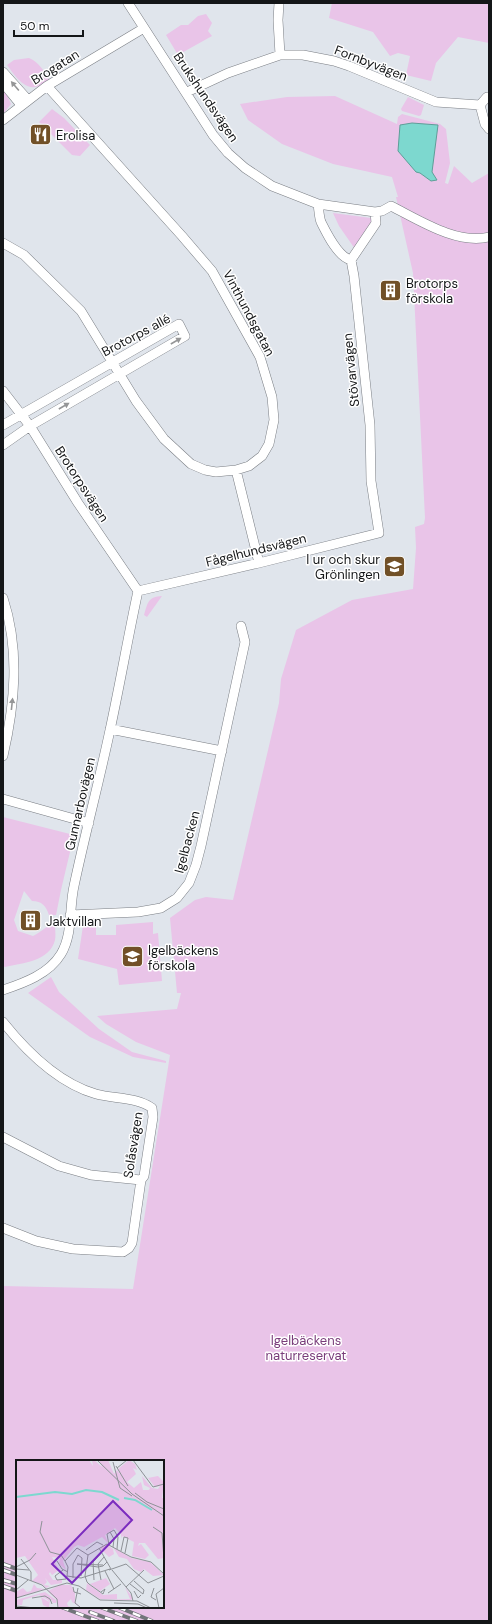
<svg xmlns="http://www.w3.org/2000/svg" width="492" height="1624" font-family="'DM Sans',sans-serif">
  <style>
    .green { fill: #e9c4e8; fill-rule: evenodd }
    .water { fill: #7dd8cf; stroke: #5e9e98 }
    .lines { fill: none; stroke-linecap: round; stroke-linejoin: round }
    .minor-casing { stroke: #7a7e84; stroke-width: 10 }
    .minor { stroke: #fff; stroke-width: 9 }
    .rail-casing { stroke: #72757a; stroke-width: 4 }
    .rail { stroke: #fff; stroke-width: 2.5; stroke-dasharray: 8; stroke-linecap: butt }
    .oneway { fill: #959697 }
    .labels { text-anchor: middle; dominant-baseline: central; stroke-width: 3; stroke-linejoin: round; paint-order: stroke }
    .street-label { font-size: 13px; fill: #141618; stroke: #fff }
    .poi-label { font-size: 13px; fill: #141618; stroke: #fff; text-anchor: start }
    .park-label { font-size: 13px; fill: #793c7a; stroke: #fff }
    .inset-river { fill: none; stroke: #7dd8cf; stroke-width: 2 }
    .inset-road { fill: none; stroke: #8e9297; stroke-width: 1 }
    .view { fill: #7b2cbf; fill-opacity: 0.15; stroke: #7b2cbf; stroke-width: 2 }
    .inset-edge { fill: none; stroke: #141618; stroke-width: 2 }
  </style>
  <rect width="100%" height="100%" fill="#e0e5ec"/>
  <path class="green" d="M332,3H489V43L458,37L436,63L431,81L406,75L410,56L398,53L390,56L373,32L329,18Z
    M206,14L212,23L208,31L212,36L178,55L166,35L181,25H188L198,16Z
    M29,58C39,62 45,72 50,81C45,83 39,87 35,87C23,89 13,73 7,65L14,60Z
    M3,89L5,91L11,104L3,114Z
    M335,96L397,124L398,117L402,114L440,124L446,129L450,163L445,183L448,184L454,166L472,183L489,173V1621H3V1286L133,1289L170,1055L136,1042L106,1024L97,1016L177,1009L181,993H177L170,918L195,900L206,897L233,900L279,703L281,679L296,630L352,600L413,589L416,548L415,527L424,524L425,518L413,273L396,197H398L392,177L333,164L282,144L248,120L240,104L287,97ZM433,158L432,172L437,180L431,181L420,173ZM17,1461H163V1607H17Z
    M408,97L424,105L421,115L419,116L402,111L401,109Z
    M52,109L64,118L90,145L80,156L72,155L39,122Z
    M333,213L371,218L372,221L355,249L339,226Z
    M162,596L147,617L144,615C148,602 148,597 162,596Z
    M3,817L74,835L61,890L56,915H49C46,906 42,901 32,901L24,891L14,920L18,931L33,936C41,932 46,926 55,924C55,929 56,935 55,940C50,961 23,963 5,967L3,966Z
    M153,922V934L158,933L162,981L119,985L117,969L78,959L83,926H96V935H116V925Z
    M51,977L59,992L99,1029L132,1052L166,1061V1063L133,1057L90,1037L28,993Z"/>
  <path class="water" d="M412,123L438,125L432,172L437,180L431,181L420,173L416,172L398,151L400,125Z"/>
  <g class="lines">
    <defs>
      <path id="minor" d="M128,3L213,135L228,153L245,168L272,186L318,204L375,212L382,211L391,206C419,220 457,245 489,237
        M279,3L278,20L280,55
        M3,72L28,100
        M3,83L21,105
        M187,92L228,73L280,55H303L334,61L349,66L436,102L480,105
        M480,105L485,124L489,129
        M480,105L487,97H489
        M3,120L47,86L144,28
        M318,204C319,210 319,217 321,222C327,234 338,257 351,260
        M3,243L24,255L81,311L136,401L164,439L191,464L205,470L216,472L236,470L249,466L262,456L269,444L274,420L272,397L260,357L212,271L182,236L47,86
        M3,391L30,426L78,503L138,591
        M3,425L179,324L185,336L30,426L3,445
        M236,470L259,563
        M138,591L259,563L379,533L371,481L370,425L354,276L351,260L376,223L375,212
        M3,598C20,650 15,704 3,756
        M110,729L222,751
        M3,799L89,823
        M70,915L138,912L161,908L177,898L189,883L196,865L201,846L245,642L241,626
        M3,990C24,983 49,974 61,954C73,934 69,908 74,886C85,834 99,782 110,730C120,684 128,637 138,591
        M3,1022C27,1052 58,1083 96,1094C115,1099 136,1097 152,1108L153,1117L144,1176L141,1180L132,1243L129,1248L123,1252L73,1249L36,1241L3,1228
        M3,1137L59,1166L91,1175L141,1180"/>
    </defs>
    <use href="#minor" class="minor-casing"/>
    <use href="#minor" class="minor"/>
    <defs>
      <path id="rail" d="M3,1564L17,1569
        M3,1570L17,1575
        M3,1580L17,1584
        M3,1586L17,1591
        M61,1607L98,1621
        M100,1607L137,1621
        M118,1607L152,1621
        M90,1612L114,1621"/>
    </defs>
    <use href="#rail" class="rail-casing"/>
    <use href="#rail" class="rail"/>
  </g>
  <defs><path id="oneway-solid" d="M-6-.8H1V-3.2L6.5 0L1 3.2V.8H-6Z"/></defs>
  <g class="oneway">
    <use href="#oneway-solid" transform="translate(15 86) rotate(-130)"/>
    <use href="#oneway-solid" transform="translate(176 341) rotate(-30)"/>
    <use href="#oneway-solid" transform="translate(64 406) rotate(-30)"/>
    <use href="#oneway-solid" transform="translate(12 704) rotate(-84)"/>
  </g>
  <defs>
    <symbol id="restaurant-square" viewBox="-11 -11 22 22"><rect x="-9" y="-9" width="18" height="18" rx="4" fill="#715027" stroke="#fff"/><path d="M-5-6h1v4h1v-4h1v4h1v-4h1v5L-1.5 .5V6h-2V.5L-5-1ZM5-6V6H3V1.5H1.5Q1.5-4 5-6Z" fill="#fff"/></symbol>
    <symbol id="building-square" viewBox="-11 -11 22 22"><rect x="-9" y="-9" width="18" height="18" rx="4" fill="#715027" stroke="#fff"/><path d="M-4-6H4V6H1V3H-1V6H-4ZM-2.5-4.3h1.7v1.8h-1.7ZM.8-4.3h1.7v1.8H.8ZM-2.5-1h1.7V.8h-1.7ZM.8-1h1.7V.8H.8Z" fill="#fff"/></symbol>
    <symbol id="school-square" viewBox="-11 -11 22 22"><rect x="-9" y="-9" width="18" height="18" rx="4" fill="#715027" stroke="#fff"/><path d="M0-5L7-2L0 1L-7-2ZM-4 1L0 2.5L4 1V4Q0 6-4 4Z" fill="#fff"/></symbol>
  </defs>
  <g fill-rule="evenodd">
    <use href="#restaurant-square" x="28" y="122" width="25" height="25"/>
    <use href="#building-square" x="378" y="278" width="25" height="25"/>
    <use href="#school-square" x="382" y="554" width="25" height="25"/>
    <use href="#building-square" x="18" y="908" width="25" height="25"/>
    <use href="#school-square" x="120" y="944" width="25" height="25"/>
  </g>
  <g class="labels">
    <g class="street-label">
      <text transform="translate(371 63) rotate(21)">Fornbyvägen</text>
      <text transform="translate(55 67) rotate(-32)">Brogatan</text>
      <text transform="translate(206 97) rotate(56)">Brukshundsvägen</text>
      <text transform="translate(249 313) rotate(62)">Vinthundsgatan</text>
      <text transform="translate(136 335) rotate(-28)">Brotorps allé</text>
      <text transform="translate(351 370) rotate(-96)">Stövarvägen</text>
      <text transform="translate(82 484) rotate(57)">Brotorpsvägen</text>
      <text transform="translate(256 550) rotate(-14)">Fågelhundsvägen</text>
      <text transform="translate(80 804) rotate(-77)">Gunnarbovägen</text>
      <text transform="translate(187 842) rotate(-75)">Igelbacken</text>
      <text transform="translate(133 1145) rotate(-81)">Solåsvägen</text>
    </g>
    <g class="poi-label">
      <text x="56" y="135">Erolisa</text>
      <text x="406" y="283">Brotorps<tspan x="406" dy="15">förskola</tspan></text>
      <text x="380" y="559" text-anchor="end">I ur och skur<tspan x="380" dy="15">Grönlingen</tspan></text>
      <text x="46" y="921">Jaktvillan</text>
      <text x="148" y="950">Igelbäckens<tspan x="148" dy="15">förskola</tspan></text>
    </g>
    <g class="park-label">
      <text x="306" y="1340">Igelbäckens<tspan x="306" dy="15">naturreservat</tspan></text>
    </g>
  </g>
  <g transform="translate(16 1460)">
    <rect width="148" height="148" fill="#e0e5ec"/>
    <path d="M0,0H73L77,6L76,0H78L86,7L83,0H92L98,14L101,10L104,14L102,9L113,0L119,4L121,10L117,8L120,14L111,22L118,28L125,22L127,30H133L134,28L128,25L126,16L136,28L142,29L144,26L139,27L132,18L142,16L148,22L146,38H148V98L142,99L129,83H123L122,86L125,84L133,95L129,99L116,96L118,82L106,76L105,79V74L99,68L89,75L92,83L86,77L68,87L62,85L58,87L47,101L50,110L43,104L44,98L36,97L43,110L36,115L34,112L33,114L37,120H46V123L35,125L29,118L31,122L28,125L34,126L30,128L26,124L16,121L22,115L9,96L0,98ZM90,84L97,89L98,94L93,97L84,88ZM97,87L115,98L134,102L148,115L137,116L128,109L125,112L118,109L111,99L103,97ZM90,118L94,124L84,131L74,124ZM71,123L87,135L101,134V139H114L109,127L117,138L115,140L84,139L70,130ZM18,124L21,128L28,129L0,138V132L7,128L11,132L15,131ZM44,125H55L59,133V142L64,147L56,142L55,139L51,143L52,146L58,148H43L41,140L32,131ZM29,132L40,140V143H37L34,138L33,148L27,145L25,137L33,142L32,140L23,135L7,140L6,145H0V140Z" fill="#e9c4e8"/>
    <path class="inset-river" d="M0,37L39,32L56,34L70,30L86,32L103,40M108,38L119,40L136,50"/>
    <path class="inset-road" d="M81,0L116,34L148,56M117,0L137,27L148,24M97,2L104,28L116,36M100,6L112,26M101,8L111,0M119,33L131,42L148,49M26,61L24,72L34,92L45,95L49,101M137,67L146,73L148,99M94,72L98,79L97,87M93,85L91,74L98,70L102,77L101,89M83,88L95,109M70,90L81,82L87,85M105,91L108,77L112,78L109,93M72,95L91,84L115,97L135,102L148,114M72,95L69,116L71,122L73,124L87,134L89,129L85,132M5,99L15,112V121M41,101L46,109L52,112M49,101L61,88L72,95M49,101L52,107L51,116M87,105L61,104L82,107L87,106L91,102M0,107L14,100L20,93M0,109L13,110M47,110L39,116L41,120L50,119L51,116M93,110L110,104L132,123L148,116M96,110L115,133L117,141M89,111L98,129M0,115L26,125L41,139L42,148M51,116L65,118L94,109M57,118V104L62,95L66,98L65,116M78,120L77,102L86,92M85,120L82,104L88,97M114,124L127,134L128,130L118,121M57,127L58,132L65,134M110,127L128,110M62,128L59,143L64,147M138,128L135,137L140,140M0,130L12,120M118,131L122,138L125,135M92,133L105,124M0,138L51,123L63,126L84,140L121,141L135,148M16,138L29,136L34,139L36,144M98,143L122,144L131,148M0,146L19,148M143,148L140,134L148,128"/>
    <path class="view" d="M97,41L116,60L56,123L36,104Z"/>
    <rect width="148" height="148" class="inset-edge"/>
  </g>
  <rect width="492" height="1624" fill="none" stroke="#141618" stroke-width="8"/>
  <path d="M14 30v6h69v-6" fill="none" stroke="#141618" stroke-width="2"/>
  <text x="20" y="30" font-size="12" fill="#141618" stroke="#ffffff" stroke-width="3" paint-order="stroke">50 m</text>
</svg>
